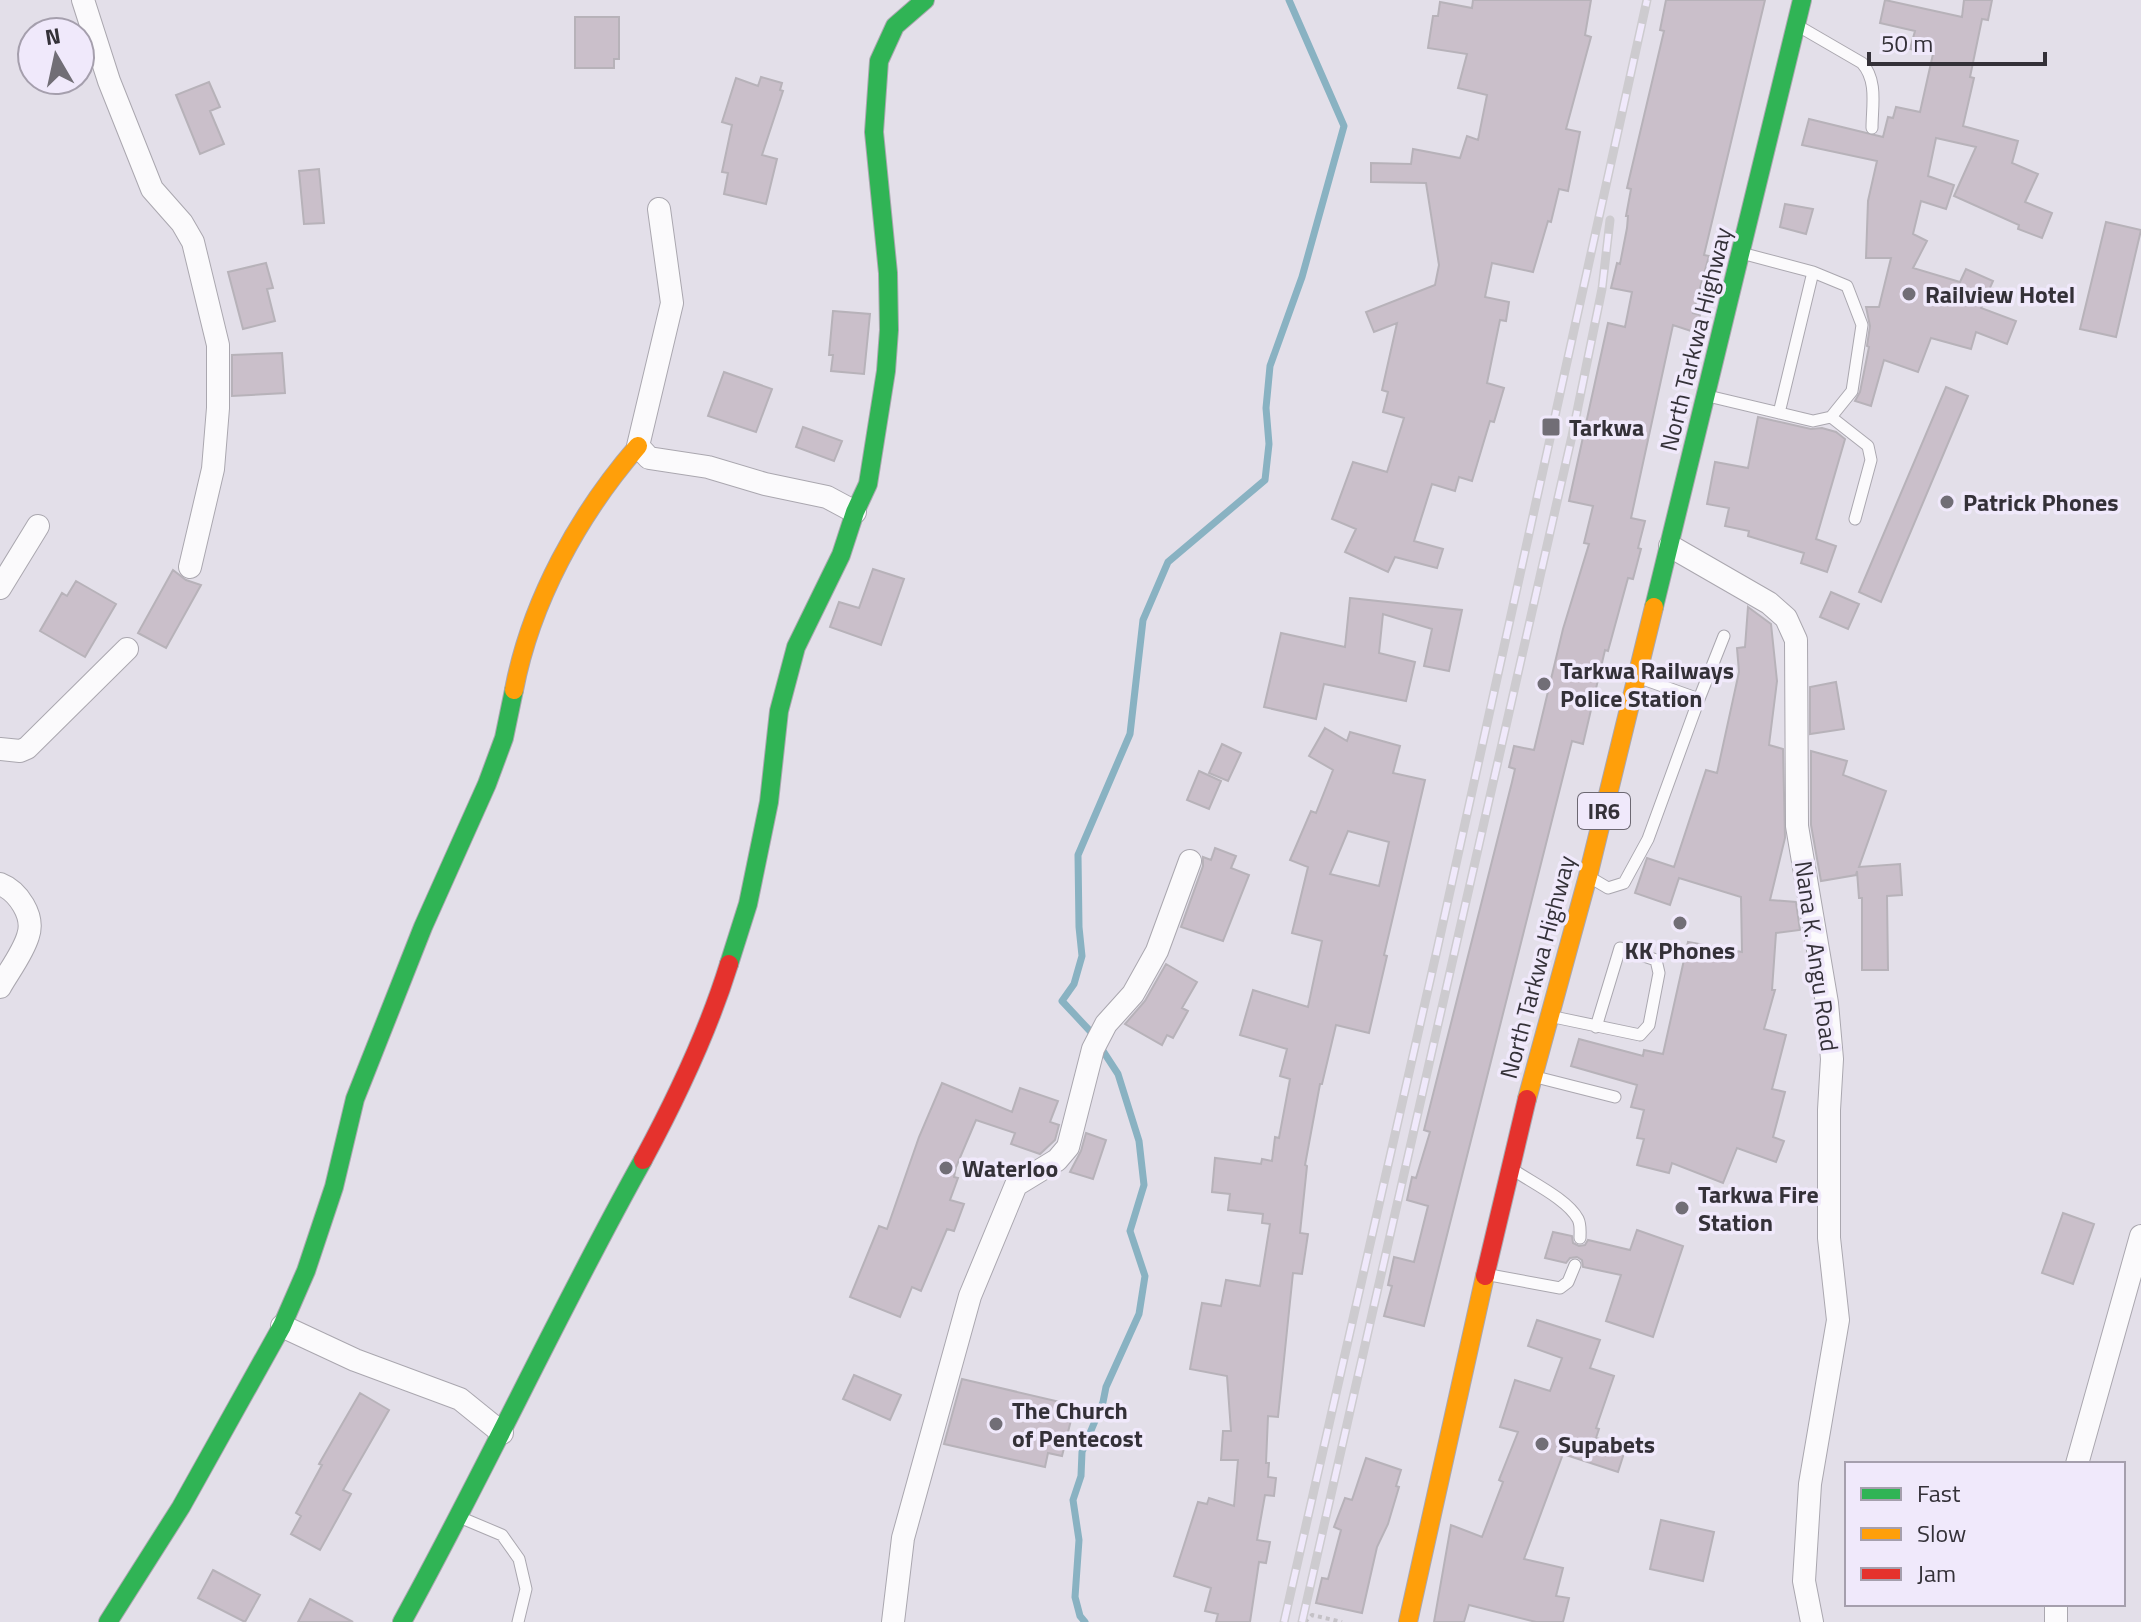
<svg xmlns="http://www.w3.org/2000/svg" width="2141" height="1622" font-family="'Titillium Web',sans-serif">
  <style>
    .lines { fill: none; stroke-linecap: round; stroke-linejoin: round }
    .stream { stroke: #89b2c2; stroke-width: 7 }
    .building { fill: #cabfca; stroke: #b7b2b9; stroke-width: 2; fill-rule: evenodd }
    .lane-casing { stroke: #aaa7af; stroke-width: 13 }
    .street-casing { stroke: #aaa7af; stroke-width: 24 }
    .fast-casing { stroke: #aaa7af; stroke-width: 20 }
    .slow-casing { stroke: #aaa7af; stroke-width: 20 }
    .jam-casing { stroke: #aaa7af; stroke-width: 20 }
    .path { stroke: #c4c1c6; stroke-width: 4; stroke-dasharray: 4 4; stroke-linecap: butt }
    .lane { stroke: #fbfafc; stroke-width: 11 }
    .street { stroke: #fbfafc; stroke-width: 22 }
    .fast { stroke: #30b455; stroke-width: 18 }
    .slow { stroke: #ff9f0a; stroke-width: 18 }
    .jam { stroke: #e5322d; stroke-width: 18 }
    .rail-casing { stroke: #cdcbcf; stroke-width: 9 }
    .rail { stroke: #f0e9fb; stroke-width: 6; stroke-dasharray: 18; stroke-linecap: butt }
    .poi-dot { fill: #716e76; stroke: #f0e9fb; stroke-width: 3 }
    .labels { text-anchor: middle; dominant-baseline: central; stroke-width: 7; stroke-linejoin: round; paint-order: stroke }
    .shield { fill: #f0e9fb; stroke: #6c6872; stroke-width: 2 }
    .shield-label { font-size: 22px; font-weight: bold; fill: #343138 }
    .poi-label { font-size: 24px; font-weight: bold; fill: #343138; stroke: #f0e9fb; text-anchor: start }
    .street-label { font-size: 24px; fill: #343138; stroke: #f0e9fb }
  </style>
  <rect width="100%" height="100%" fill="#e3dfe9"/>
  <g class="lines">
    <path class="stream" d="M1085,1622L1080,1616L1075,1597L1079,1540L1073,1500L1081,1476L1082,1452L1103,1402L1106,1387L1139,1314L1145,1276L1130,1231L1144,1185L1139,1141L1118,1074L1090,1031L1062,1001L1074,984L1082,956L1079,927L1078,855L1130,734L1143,620L1168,562L1265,480L1269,444L1266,408L1270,366L1302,277L1344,126L1289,0"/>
  </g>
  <path class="building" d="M1473,0H1591L1585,35L1591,37L1566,129L1580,132L1568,191L1559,189L1551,222L1548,221L1533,272L1492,263L1485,297L1509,302L1506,321L1500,320L1487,383L1504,388L1494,422L1490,421L1472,481L1459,477L1455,491L1432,484L1414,541L1443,549L1437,568L1395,557L1388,572L1345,552L1356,529L1332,519L1353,462L1387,472L1404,418L1383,412L1388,392L1382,390L1397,323L1374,332L1366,312L1435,285L1439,265L1426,183L1371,182V163L1411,164L1413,149L1460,158L1467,136L1478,140L1487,95L1458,88L1467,54L1428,48L1433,16H1438L1440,2L1472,8Z
    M1666,0H1765L1704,255L1709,256L1693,313L1700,315L1694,332L1673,325L1631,518L1645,521L1638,548L1641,549L1633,579L1628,578L1608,651L1605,650L1583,744L1572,741L1424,1326L1384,1316L1392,1286L1388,1285L1394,1257L1414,1262L1428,1206L1407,1200L1412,1177L1416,1178L1430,1132L1424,1130L1512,782L1515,769L1509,767L1514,746L1534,750L1563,629L1589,544L1584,543L1593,506L1569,501L1608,323L1625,327L1632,292L1611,288L1617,263L1620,264L1627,228L1628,216H1626L1631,189L1627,188L1664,31L1660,30Z
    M1885,0L1962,17L1964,0H1992L1988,20L1982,19L1970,77L1974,78L1963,126L2018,141L2012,163L2038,174L2025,202L2052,213L2042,238L2018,229L2019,225L1954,196L1976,147L1936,138L1928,176L1954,185L1946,209L1921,201L1913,234L1927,241L1913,268L1960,282L1966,269L1993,281L1981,308L2016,321L2007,344L1976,332L1971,349L1931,338L1918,372L1884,360L1871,406L1855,401L1860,392L1869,347L1867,346L1870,326L1866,307H1879L1891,258H1866L1868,201L1877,161L1802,145L1809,119L1883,137L1888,117L1893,118L1896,107L1920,112L1933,54L1910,49L1915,31L1880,23Z
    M575,17H619V59H614V68H575Z
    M761,77L782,83L780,90L783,91L762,155L777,159L766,204L724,194L728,173L722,172L732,125L722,122L736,78L758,86Z
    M209,82L220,107L210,111L224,144L200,154L176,95Z
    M319,169L324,223L304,224L299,171Z
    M1785,204L1813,209L1806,234L1780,227Z
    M2106,222L2141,230L2116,337L2080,329Z
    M266,263L273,288L267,289L275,321L243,329L228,272Z
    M833,311L870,314L864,374L831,371L833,355H829Z
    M282,353L285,393L232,396V355Z
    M724,372L772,389L756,432L708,416Z
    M1946,387L1968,396L1881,602L1859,592Z
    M1758,417L1811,429L1822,428L1836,432L1845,439L1816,539L1836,546L1827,572L1801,563L1804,553L1748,536L1749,531L1725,526L1729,508L1707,504L1715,462L1748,468Z
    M803,427L842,441L834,461L796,447Z
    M873,569L904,579L881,645L830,627L839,602L859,608Z
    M173,570L186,580L201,585L166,648L138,633Z
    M76,581L116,604L85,657L40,631L62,593L67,596Z
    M1831,592L1859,604L1848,629L1820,617Z
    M1350,598L1462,610L1449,671L1424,666L1432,629L1383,614L1379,653L1415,662L1406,701L1324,684L1316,719L1264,707L1281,633L1345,647Z
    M1748,607L1771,624L1777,681L1769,745L1783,749L1785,838L1770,900L1796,902L1800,930L1776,933L1772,990H1775L1764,1029L1786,1035L1772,1089L1785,1092L1773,1137L1784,1141L1776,1162L1737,1148L1723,1183L1672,1163L1669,1173L1637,1165L1644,1139L1637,1138L1644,1110L1631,1107L1637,1085L1571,1066L1579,1039L1643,1056L1644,1050L1663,1054L1688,942L1742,952L1741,897L1679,878L1670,905L1635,893L1647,858L1674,867L1706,770L1717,773L1739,672L1737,648L1745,647Z
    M1836,682L1844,729L1810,734V687Z
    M1325,728L1347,741L1350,732L1400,746L1393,773L1425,780L1384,955L1387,956L1369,1033L1336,1025L1322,1084H1320L1305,1165L1307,1166L1300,1233L1308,1234L1302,1274L1293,1273L1278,1417L1268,1416L1266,1463H1269L1268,1477L1276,1478L1274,1496L1265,1495L1257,1540L1270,1542L1266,1563L1259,1562L1250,1622H1216L1218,1614L1205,1611L1211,1588L1174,1576L1198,1502L1207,1504L1209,1498L1234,1506L1238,1460H1221L1223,1431H1231L1227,1376L1190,1369L1202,1303L1221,1306L1226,1280L1260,1286L1270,1224L1262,1223L1263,1214L1228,1210L1230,1194L1212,1192L1215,1158L1261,1164L1262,1159L1272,1161L1275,1137L1279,1138L1290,1079L1280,1076L1287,1049L1240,1035L1253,990L1308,1007L1322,941L1292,933L1308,867L1290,860L1311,811L1316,813L1333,770L1309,756ZM1348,831L1389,842L1379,886L1330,874Z
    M1222,744L1241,753L1228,781L1209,773Z
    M1811,751L1847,761L1843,775L1886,791L1859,867L1900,864L1902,895L1887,896L1888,970H1862V898H1859L1857,871L1856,875L1821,881L1811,825Z
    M1199,771L1221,781L1209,809L1187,800Z
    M1215,848L1236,856L1231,868L1249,875L1223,941L1181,927L1203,866V857L1211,860Z
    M1166,964L1197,982L1182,1008L1188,1011L1173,1038L1167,1035L1162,1045L1125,1024L1145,1001Z
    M942,1083L1012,1112L1020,1088L1058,1101L1050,1122L1059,1125L1055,1140L1040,1154L1011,1144L1015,1133L976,1120L956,1167L954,1177L958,1178L950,1200L964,1204L954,1231L947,1229L921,1291L912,1287L900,1317L850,1297L879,1226L887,1229L919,1137Z
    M1086,1133L1106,1140L1093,1179L1070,1172L1081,1151Z
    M2063,1213L2094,1224L2073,1284L2042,1273Z
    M1637,1230L1683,1246L1653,1337L1606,1321L1621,1275L1583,1267L1582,1260L1577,1257L1570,1258L1566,1263L1545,1258L1553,1232L1572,1236L1573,1243L1579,1246L1585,1245L1588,1240L1630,1250Z
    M1537,1320L1600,1340L1590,1368L1614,1376L1596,1428L1599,1429L1596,1438L1626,1447L1618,1472L1563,1454L1524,1559L1563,1568L1556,1596L1569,1598L1563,1622H1536L1469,1605L1464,1622H1434L1451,1525L1482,1537L1503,1482L1499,1480L1518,1432L1500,1427L1515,1380L1550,1391L1562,1358L1528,1346Z
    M854,1375L901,1395L890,1420L843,1399Z
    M962,1379L1060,1402L1056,1417L1071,1420L1062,1456L1048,1453L1045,1467L944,1444Z
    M360,1393L389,1410L343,1490L351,1494L320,1550L291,1534L301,1516L296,1513L322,1465L319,1464Z
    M1366,1458L1401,1470L1396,1486L1399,1487L1388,1524L1377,1547L1362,1613L1316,1603L1322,1578L1328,1579L1341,1530L1334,1527L1345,1498L1352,1500Z
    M1661,1520L1714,1532L1703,1581L1650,1569Z
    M213,1570L260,1595L245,1622L198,1598Z
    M310,1599L353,1622H298Z"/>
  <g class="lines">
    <defs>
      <path id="lane" d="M1800,27L1862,63C1878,81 1872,106 1872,128
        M1708,396L1813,421L1831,417L1852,391L1862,325L1847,286L1813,272L1745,254
        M1779,413L1813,272
        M1831,417L1868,446L1871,460L1855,519
        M1640,678L1699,699L1724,636
        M1591,878L1608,888L1624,883L1648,839L1699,699
        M1554,1017L1640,1035L1649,1025L1659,973L1656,960L1620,948L1596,1027
        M1536,1077L1615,1097
        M1515,1171C1533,1183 1568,1200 1578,1219C1581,1225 1580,1232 1580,1238
        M1490,1275L1560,1288L1568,1282L1575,1265
        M464,1519L502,1535L519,1559L526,1589L518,1622"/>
      <path id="street" d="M83,0L109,81L152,189L182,223L193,242L218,345V408L213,469L190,567
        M659,209L672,303L638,446L649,458L708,467L765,484L827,497L855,512
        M1670,546L1769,603L1786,618L1796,640L1797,826L1827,1003L1832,1059L1829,1110V1238L1838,1320L1810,1484L1804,1581L1812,1622
        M0,588L38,526
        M0,749L20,751L27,748L127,649
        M0,884C18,891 35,916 28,936C23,953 9,971 0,987
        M282,1326L355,1360L460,1399L502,1433
        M2077,1464L2141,1236
        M893,1622L903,1538L970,1296L1016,1185L1057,1160L1068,1147L1093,1049L1106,1024L1133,994L1157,951L1190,861
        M2056,1622V1604"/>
      <path id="fast" d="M1654,607L1802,0
        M729,964L748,904L769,802L779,711L796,647L841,555L855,512L868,484L886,371L889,330L888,273L874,132L879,61L895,26L925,0
        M108,1622L181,1507L282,1326L306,1271L334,1187L355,1099L423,927L487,784L504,738L514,690
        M402,1622C486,1470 558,1312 643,1160"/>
      <path id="slow" d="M514,690C531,601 579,514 638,446
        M1527,1099L1588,876L1654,607
        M1408,1622L1485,1276"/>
      <path id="jam" d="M643,1160C677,1097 708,1032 729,964
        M1485,1276L1527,1099"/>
    </defs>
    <use href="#lane" class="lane-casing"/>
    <use href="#street" class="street-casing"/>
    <use href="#fast" class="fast-casing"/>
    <use href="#slow" class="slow-casing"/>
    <use href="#jam" class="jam-casing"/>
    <path class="path" d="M1305,1622L1312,1615L1342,1622"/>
    <use href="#lane" class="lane"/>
    <use href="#street" class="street"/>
    <use href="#fast" class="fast"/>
    <use href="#slow" class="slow"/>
    <use href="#jam" class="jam"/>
    <defs>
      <path id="rail" d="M1284,1622L1437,950L1647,0
        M1302,1622L1572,436L1602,289L1610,220"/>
    </defs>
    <use href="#rail" class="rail-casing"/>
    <use href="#rail" class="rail"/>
  </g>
  <g class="poi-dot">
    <circle cx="1909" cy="294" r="8"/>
    <rect x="1541" y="417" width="20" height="20" rx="4"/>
    <circle cx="1947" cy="502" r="8"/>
    <circle cx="1544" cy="684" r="8"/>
    <circle cx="1680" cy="923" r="8"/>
    <circle cx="946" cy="1168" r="8"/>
    <circle cx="1682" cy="1208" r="8"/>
    <circle cx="996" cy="1424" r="8"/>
    <circle cx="1542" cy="1444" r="8"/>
  </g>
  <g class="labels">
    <rect class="shield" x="1578" y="793" width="52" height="36" rx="6"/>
    <g class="shield-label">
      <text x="1604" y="811">IR6</text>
    </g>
    <g class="poi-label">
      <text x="1925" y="294">Railview Hotel</text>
      <text x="1569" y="427">Tarkwa</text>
      <text x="1963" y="502">Patrick Phones</text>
      <text x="1560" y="670">Tarkwa Railways<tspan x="1560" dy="28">Police Station</tspan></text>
      <text x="1680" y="950" text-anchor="middle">KK Phones</text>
      <text x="962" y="1168">Waterloo</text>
      <text x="1698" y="1194">Tarkwa Fire<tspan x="1698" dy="28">Station</tspan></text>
      <text x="1012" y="1410">The Church<tspan x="1012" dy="28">of Pentecost</tspan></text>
      <text x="1558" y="1444">Supabets</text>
    </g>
    <g class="street-label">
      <text transform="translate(1695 339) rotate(-76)">North Tarkwa Highway</text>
      <text transform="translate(1817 956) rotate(82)">Nana K. Angu Road</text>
      <text transform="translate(1537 967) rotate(-75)">North Tarkwa Highway</text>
    </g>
  </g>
  <rect x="1845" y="1462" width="280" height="144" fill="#f0e9fb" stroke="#a59fad" stroke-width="2"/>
  <rect x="1861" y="1488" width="40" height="12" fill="#30b455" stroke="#a59fad" stroke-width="2"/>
  <text x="1917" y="1502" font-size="24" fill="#343138">Fast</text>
  <rect x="1861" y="1528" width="40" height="12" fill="#ff9f0a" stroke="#a59fad" stroke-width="2"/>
  <text x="1917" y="1542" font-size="24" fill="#343138">Slow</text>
  <rect x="1861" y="1568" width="40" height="12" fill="#e5322d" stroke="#a59fad" stroke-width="2"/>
  <text x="1917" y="1582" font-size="24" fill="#343138">Jam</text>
  <g transform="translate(56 56) rotate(351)"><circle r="38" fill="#f0e9fb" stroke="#a59fad" stroke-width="2"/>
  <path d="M0-6L14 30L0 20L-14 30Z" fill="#716e76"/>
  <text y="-12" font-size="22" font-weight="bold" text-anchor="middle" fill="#343138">N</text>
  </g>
  <path d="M1869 52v12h176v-12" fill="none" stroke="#343138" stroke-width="4"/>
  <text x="1881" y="52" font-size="24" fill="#343138" stroke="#f0e9fb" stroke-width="6" paint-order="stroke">50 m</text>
</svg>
